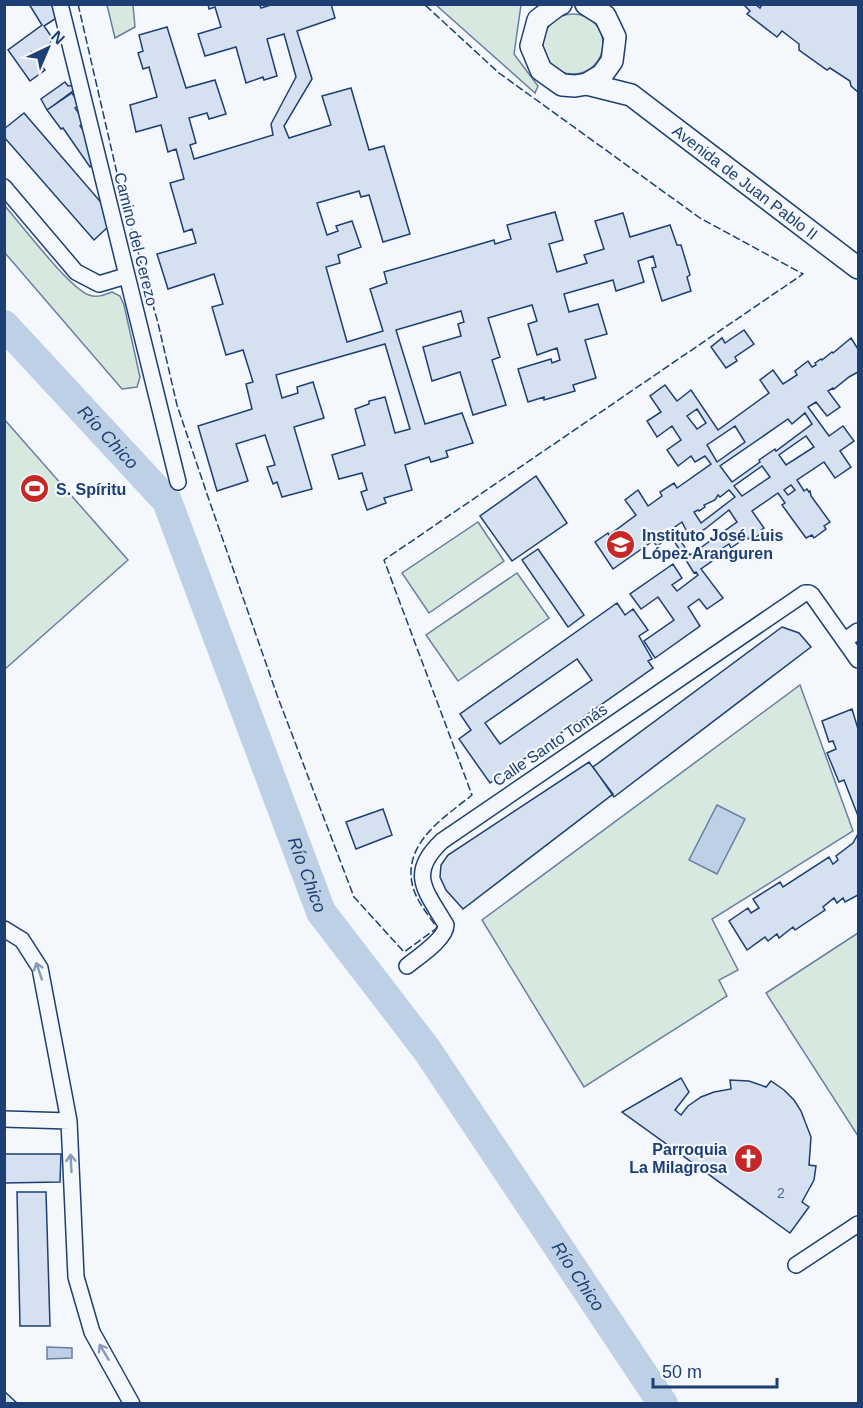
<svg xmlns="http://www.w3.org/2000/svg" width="863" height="1408" font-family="Arial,sans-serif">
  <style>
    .green { fill: #d7e8df; stroke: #687fa3; stroke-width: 1.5 }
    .water { fill: #bed0e5; stroke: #687fa3; stroke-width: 1.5 }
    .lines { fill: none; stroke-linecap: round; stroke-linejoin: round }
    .river { stroke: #bed0e5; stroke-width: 30 }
    .building { fill: #d5e0f0; stroke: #1d3f73; stroke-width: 1.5; fill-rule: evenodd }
    .street-casing { stroke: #1d3f73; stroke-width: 18 }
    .secondary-casing { stroke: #1d3f73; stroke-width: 24 }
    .street { stroke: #f4f7fb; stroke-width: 15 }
    .secondary { stroke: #f4f7fb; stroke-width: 21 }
    .fence { stroke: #1d3f73; stroke-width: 1.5; stroke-dasharray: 8 3; stroke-linecap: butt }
    .oneway { stroke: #889bb7 }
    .labels { text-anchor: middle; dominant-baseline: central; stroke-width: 4.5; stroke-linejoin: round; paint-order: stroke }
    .number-label { font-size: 14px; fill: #4b6792 }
    .street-label { font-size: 16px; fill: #1d3f73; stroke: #f4f7fb }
    .poi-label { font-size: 16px; font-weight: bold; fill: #1d3f73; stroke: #f4f7fb; text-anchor: start }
    .water-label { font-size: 18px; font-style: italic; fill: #1d3f73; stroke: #f4f7fb }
  </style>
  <rect width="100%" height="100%" fill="#f4f7fb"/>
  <path class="green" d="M107,5H133L135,27L115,38Z
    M436,5H521L514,54L538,86L535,93Z
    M543 44a30 30 0 1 1 60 0a30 30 0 1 1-60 0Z
    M4,205C21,224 69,288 89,295C97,298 104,295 112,292L120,296L124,305L140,377L137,387L122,389L5,253Z
    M4,419L128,560L5,669H4Z
    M478,522L504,561L429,613L402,573Z
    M517,573L549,618L458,681L426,635Z
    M800,685L853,831L712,919L738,970L719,980L727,996L584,1087L482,920Z
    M858,933V1136L766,993Z"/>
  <path class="water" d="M717,805L745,819L717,874L689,860Z
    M47,1347L72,1348V1358L47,1359Z"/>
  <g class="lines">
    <path class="river" id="s1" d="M4,325L167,501L321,912L427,1050L663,1404"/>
  </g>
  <path class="building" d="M29,4H51L58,17L44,26L51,36V42L47,49L41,52H32L45,70L30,81L8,50L42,25Z
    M208,4H259L261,8L274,4H331L335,18L297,31L312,79L284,126L289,138L331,125L322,96L351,88L369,150L384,146L410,234L383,242L369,195L361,197L359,191L317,203L327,235L338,231L336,226L352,221L361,247L338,255L340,263L326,267L347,342L383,331L370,289L387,283L384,272L494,240L495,244L511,239L507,225L555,212L563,240L549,244L557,272L587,263L584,255L604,249L595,221L623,213L630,237L670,225L677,245H681L690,275L687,277L691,291L662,301L652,268L656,267L653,256L638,261L644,282L616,291L613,280L564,294L569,312L598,304L607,334L585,340L596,378L573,385L575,391L544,400V397L528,402L518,369L551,359L552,363L560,360L557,348L537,355L528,324L537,321L532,305L488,318L500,357L492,360L506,405L473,415L460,372L432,381L423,347L461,336L458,324L464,322L461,311L396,330L425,424L462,413L473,443L446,451L448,457L431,462L429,457L405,465L412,490L384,498L386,503L367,510L361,492L367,490L362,473L339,479L332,455L365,445L355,409L369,404V401L385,397L395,433L410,429L385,344L276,375L282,398L298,393L297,387L313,382L324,418L294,427L312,489L282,497L277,482L273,484L267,467L275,465L265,435L236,444L248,481L217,491L198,426L252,409L246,384L253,382L243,350L226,355L212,307L223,304L214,274L168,289L157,254L196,243L192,229L184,232L170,183L184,179L176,149L168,152L161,125L136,132L130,105L157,97L149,67L143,69L138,53L143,51L139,35L167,27L186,88L215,80L226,114L209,119L207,113L189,118L196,143L190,145L194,159L273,135L271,124L296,77L284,34L267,39L277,76L264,80L263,77L246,83L236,47L205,56L198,34L221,27L215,7L209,9Z
    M743,4H755L760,8L762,4H858V92L851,86L850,81L830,68L827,70L799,50V44L782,31L777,37L747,14L750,11Z
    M65,82L68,86L76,85L77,88L47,110L41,99Z
    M72,93L80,105L75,108L85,122L80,126L89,138L95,164L90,167L63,128L61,129L47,110Z
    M24,113L105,207L109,226L94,240L4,137V129Z
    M744,330L754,344L735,357L737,361L726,368L711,347L722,338L725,343Z
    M851,338L858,349V372L849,377L834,389L833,388L828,391L840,407L827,416L816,402L808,407L829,436L843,426L854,441L840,451L851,467L835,478L824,462L797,480L804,491L807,489L809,492L810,491L811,496L830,522L824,526L826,529L814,538L812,535L806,538L782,505L785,503L778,493L752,511L764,528L761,530L762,533L753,539L751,537L748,539L747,537L731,548L729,544L723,548L725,552L701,569L723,598L707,609L699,599L688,607L700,626L655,658L644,641L674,620L658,597L641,609L630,594L673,564L682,578L672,585L677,591L698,575L696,572L694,573L671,536L657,546L653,541L613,569L595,542L608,533L609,535L636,515L625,500L638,490L648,506L662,496L660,492L674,483L677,488L711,464L705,456L695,462L691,456L678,466L667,450L681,440L672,426L657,437L647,421L661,412L650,396L665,385L677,401L691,390L718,430L769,393L760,380L773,370L783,384L797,375L795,371L808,361L812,367L816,365L815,363L821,359L822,360L832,352L833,353ZM697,409L706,423L697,429L687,416ZM805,413L812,424L776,451L775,449L759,460L760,462L732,482L720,466L788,419L792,424ZM735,426L745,442L717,462L707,445ZM806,436L814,447L786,465L779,455ZM762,466L770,477L742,496L734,486ZM791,485L795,490L788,495L784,490ZM729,490L735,497L701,523L694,512L698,510L699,511L705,507L704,505L715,500L718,495L720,497ZM729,510L737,522L690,555L682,543L705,529ZM682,522L687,532L679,538L672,529Z
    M536,476L567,523L512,561L480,516Z
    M538,549L584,615L568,627L522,560Z
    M617,603L625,615L633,609L648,630L639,636L652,659L648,661L653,668L490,783L459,739L471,730L460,714ZM577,659L592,680L500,744L485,723Z
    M782,627L799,633L811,647L614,797L593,767Z
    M852,709L858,729V816L844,780L839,782L827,753L836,749L833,741L829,742L822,721Z
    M589,762L613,794L463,909L446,890L440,877L441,865L448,855Z
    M383,809L392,835L356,849L346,822Z
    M858,834V895L845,902L843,898L837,903L834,898L823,907L825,910L795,930L793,927L779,938L777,934L768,941L765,937L747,950L729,921L748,908L751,913L759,908L753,899L780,882L783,887L829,857L833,864L838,860L836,856L853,843Z
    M681,1078L689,1092L675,1110L681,1115L688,1106L701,1097L714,1092L731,1089L730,1080L749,1081L766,1087L771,1081L784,1090L794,1100L801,1111L811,1137L809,1165L816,1166L814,1180L802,1202L809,1207L790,1233L622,1112Z
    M4,1154H61L60,1182L4,1183Z
    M17,1192H46L50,1326H20Z
    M4,1391L18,1404H4Z"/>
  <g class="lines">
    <defs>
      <path id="street" d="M60,4L178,482
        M4,187L76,272L99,284L126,276
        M845,640L858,631
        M4,929L22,940L40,968L69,1121L76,1277L92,1332L132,1404
        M407,966C418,957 446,939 446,925C426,891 407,874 442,841L805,593H809L812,595L858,660
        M4,1119L69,1121
        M796,1265L858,1224"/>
      <g id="secondary">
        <path d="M561,4L558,5L538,20L531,46L541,70L562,85L575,86L587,84L602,75L612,61L615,37L605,16L586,4"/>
        <path id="s2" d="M587,84L631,95L858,268"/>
      </g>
    </defs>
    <use href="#street" class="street-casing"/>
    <use href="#secondary" class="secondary-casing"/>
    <use href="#street" class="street"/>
    <use href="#secondary" class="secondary"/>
    <path class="fence" d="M78,4L122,195L158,323L177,405L208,497L277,695L354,897L404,952L437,928C428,914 415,900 412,883C404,842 445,817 472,795L384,560L803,274L700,218L499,73L424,4"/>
  </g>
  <defs><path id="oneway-shaft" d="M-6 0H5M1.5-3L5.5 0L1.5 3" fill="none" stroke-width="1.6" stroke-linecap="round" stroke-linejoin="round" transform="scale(1.5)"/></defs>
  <g class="oneway">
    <use href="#oneway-shaft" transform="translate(39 971) rotate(-109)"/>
    <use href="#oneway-shaft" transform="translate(71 1163) rotate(-93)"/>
    <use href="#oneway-shaft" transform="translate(104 1352) rotate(-121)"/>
  </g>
  <defs>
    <symbol id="stadium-disc" viewBox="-11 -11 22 22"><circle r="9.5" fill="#c62828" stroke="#f4f7fb"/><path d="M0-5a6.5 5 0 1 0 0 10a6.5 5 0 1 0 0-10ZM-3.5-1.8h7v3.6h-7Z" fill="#fff"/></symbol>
    <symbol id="school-disc" viewBox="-11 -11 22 22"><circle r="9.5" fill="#c62828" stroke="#f4f7fb"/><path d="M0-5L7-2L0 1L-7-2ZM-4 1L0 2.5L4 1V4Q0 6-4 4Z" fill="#fff"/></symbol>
    <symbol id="church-disc" viewBox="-11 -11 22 22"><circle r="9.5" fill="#c62828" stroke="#f4f7fb"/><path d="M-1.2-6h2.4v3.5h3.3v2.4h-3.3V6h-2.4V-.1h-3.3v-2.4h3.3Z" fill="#fff"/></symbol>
  </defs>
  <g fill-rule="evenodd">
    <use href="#stadium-disc" x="18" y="472" width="33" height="33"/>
    <use href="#school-disc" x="604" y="528" width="33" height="33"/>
    <use href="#church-disc" x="732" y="1142" width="33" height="33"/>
  </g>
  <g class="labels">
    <g class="number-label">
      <text x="781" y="1193">2</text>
    </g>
    <g class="street-label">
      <text stroke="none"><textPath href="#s2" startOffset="189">Avenida de Juan Pablo II</textPath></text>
      <text transform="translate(136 239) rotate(76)">Camino del Cerezo</text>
      <text transform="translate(550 745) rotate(-34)">Calle Santo Tomás</text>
    </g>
    <g class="poi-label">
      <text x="56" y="489">S. Spíritu</text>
      <text x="642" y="535">Instituto José Luis<tspan x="642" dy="18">López Aranguren</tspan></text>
      <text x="727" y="1149" text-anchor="end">Parroquia<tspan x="727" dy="18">La Milagrosa</tspan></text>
    </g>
    <g class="water-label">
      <text stroke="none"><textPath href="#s1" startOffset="153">Río Chico</textPath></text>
      <text stroke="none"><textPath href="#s1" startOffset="639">Río Chico</textPath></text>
      <text stroke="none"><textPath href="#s1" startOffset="1125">Río Chico</textPath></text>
    </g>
  </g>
  <rect width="863" height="1408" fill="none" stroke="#1d3f73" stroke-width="12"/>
  <g transform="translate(48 48) rotate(44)" stroke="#f4f7fb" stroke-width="4.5" paint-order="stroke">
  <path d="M0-4.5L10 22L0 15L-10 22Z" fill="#1d3f73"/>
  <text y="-9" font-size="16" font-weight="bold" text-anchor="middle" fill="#1d3f73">N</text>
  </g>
  <path d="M653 1378v9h124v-9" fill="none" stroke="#1d3f73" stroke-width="3"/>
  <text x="662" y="1378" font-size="18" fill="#1d3f73" stroke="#f4f7fb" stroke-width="4.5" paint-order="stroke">50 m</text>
</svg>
